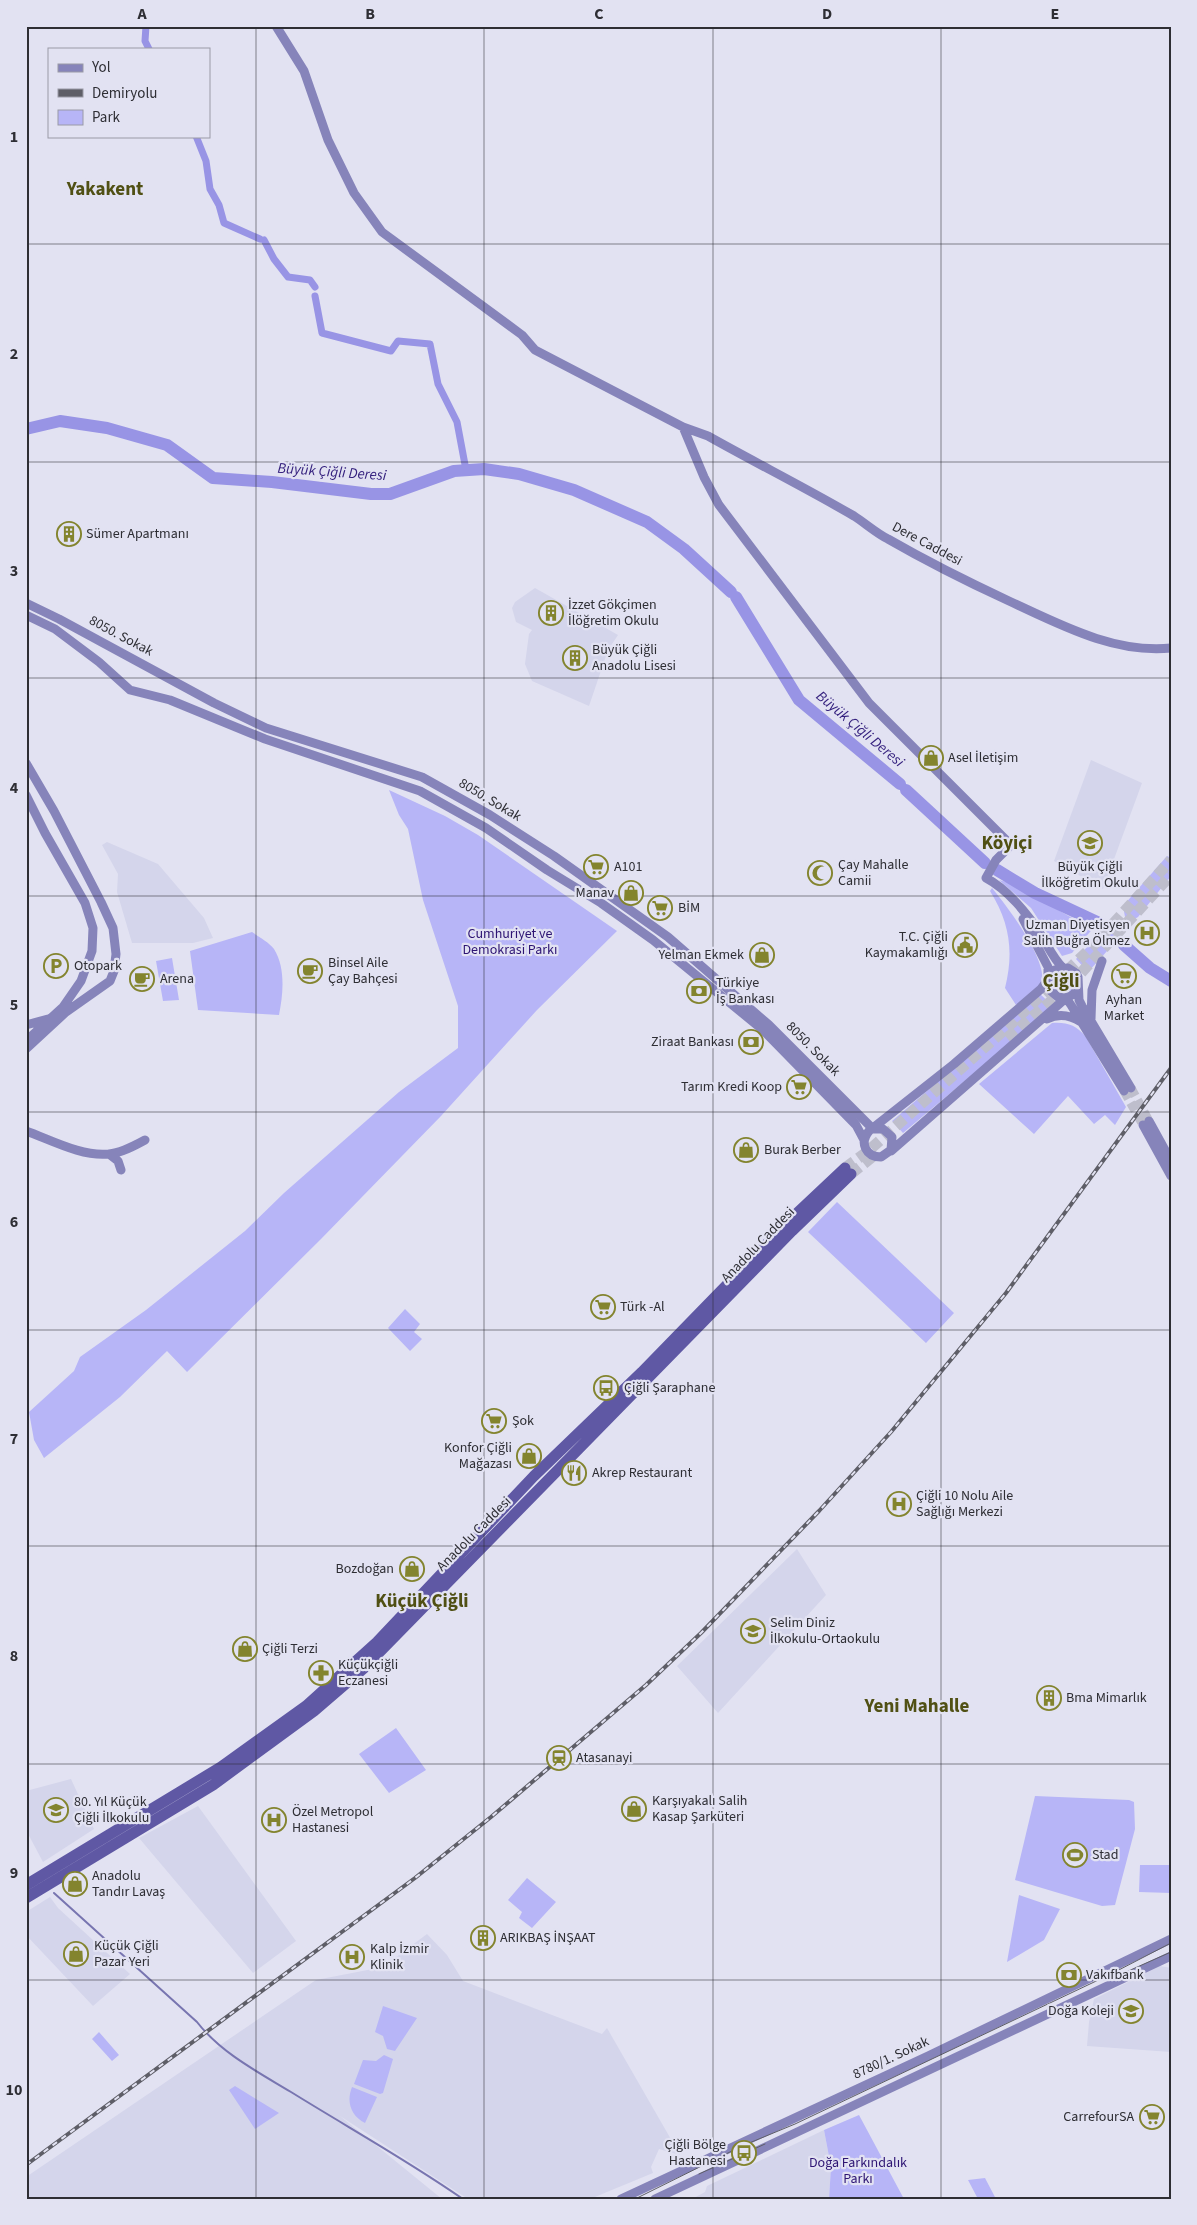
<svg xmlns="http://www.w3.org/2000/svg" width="1197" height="2225" font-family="'Source Sans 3',sans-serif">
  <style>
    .built { fill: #d4d5eb }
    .green { fill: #b7b5f7 }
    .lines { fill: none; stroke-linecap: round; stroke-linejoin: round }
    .stream { stroke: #7875b0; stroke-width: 2 }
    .canal { stroke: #9894e5; stroke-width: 7 }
    .river { stroke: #9894e5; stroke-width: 12 }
    .secondary-tunnel { stroke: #bebecc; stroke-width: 9; stroke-dasharray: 9 4.5; stroke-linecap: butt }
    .highway-tunnel { stroke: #bebecc; stroke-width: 11; stroke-dasharray: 11 5.5; stroke-linecap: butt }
    .secondary { stroke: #8684ba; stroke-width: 9 }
    .highway { stroke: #5f58a4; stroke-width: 11 }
    .tram { stroke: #5e5e67; stroke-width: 1 }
    .rail-casing { stroke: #5e5e67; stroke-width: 4 }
    .rail { stroke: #e2e2f2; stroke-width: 2; stroke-dasharray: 5.5; stroke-linecap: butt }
    .grid { fill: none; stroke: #2e2e34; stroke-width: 1; stroke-opacity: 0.55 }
    .labels { text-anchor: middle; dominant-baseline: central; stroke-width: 4.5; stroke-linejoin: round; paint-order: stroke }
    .poi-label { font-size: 14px; fill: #2e2e34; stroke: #e2e2f2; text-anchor: start }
    .street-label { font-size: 14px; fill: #2e2e34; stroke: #e2e2f2 }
    .park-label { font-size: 14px; fill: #2d1473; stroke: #e2e2f2 }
    .water-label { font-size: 15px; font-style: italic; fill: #35217e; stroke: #e2e2f2 }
    .district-label { font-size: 19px; font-weight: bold; fill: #505014; stroke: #e2e2f2 }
    .neatline { fill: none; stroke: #2e2e34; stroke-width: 2 }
    .grid-label { font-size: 16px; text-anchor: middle; font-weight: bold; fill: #2e2e34 }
  </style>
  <rect width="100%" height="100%" fill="#e2e2f2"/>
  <path class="built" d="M535,588L618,635L608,650L589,706L532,681L525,664L529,634L532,630L516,622L512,608L515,602Z
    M1091,760L1142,783L1103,889L1054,861Z
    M107,842L158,864L204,918L213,938L193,943H132L117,892L118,874L102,845Z
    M797,1549L826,1595L718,1713L677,1666Z
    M71,1779L94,1829L43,1862L26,1830V1791Z
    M198,1806L296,1941L253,1973L139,1838Z
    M50,1897L58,1908L130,1974L93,2006L26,1935V1912Z
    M427,1934L447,1955L463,1981L602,2034L607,2028L680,2155L659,2149L651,2167L653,2173L590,2199H468L340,2116L442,2199H26V2177L316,1980L383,1967Z
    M1160,1966L1171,1968V2052L1087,2046L1089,2022L1094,1999Z
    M824,2130L831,2167L829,2199H692L705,2192L707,2186Z"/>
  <path class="green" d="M389,790L445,816L478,835L617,931L537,1010L441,1116L321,1239L187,1372L167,1351L120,1397L44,1458L34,1440L29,1412L74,1371L80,1357L146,1310L245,1231L284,1193L399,1092L458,1048V1006L423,900L408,829L399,815Z
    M1167,856L1171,858V876L1138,917L1133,920L1125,917L1123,906Z
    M999,880C1034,888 1060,918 1095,926L1072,953L1062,956L1031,908Z
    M992,888C1007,906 1047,959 1042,982C1039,991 1024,999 1016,1005L1005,988C1014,952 1010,923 990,891Z
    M1115,917L1120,925L1128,928L1088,972L1076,959Z
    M252,932C259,937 269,942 274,949C286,968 283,995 279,1015L198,1010L190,951Z
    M172,958L179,1000L163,1001L156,961Z
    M1054 984a10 10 0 1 1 20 0a10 10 0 1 1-20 0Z
    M1040,994L1051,1004L1050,1009L903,1133L892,1121Z
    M1052,1023C1067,1022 1076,1025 1086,1037L1126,1107L1115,1125L1105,1115L1094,1124L1068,1096L1034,1134L979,1084Z
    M837,1202L954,1313L926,1343L808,1232Z
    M405,1309L420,1324L414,1332L422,1339L410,1351L388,1328Z
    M396,1728L426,1770L389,1793L359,1754Z
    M1035,1796L1129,1800L1134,1802L1135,1829L1115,1905L1102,1906L1015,1880Z
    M1140,1865H1171V1893L1139,1892Z
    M527,1878L556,1902L532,1928L519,1918L522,1912L508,1900Z
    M1019,1895L1060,1909L1044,1940L1007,1962Z
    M383,2006L417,2018L395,2051L387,2049L383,2036L375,2032Z
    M99,2032L119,2055L112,2061L92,2039Z
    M384,2055L393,2059L383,2093L380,2094L354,2084L363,2060L376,2061Z
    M235,2086L279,2113L255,2129L229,2090Z
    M352,2087L377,2097L365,2123C351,2116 346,2102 352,2087Z
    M859,2115L904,2199H829L831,2167L824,2130Z
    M985,2178L996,2199H978L968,2180Z"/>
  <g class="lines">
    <path class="stream" d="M54,1893L197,2022C221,2053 258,2072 291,2092C349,2128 407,2160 463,2199"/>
    <path class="canal" d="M146,26L145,41L149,49
      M196,136L206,161L210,189L219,205L224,223L260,239
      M264,240L274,259L288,277L310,280L315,287
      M315,296L322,333L391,351L398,341L430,344L438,384L457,422L466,470"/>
    <path class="river" d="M26,429L60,421L107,428L167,445L213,478L272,482L371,494H390L454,471L484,469L519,474L574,490L647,522L684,549L731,592
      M736,597L799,700L900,784
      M906,790L985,863
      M997,870L1035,893L1097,922
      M1124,945L1150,968L1171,981"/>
    <path class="secondary-tunnel" d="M1131,1088L1149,1121
      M1124,1091L1143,1125"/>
    <path class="highway-tunnel" d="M1007,1038L1069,986L1171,875
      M845,1168L867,1152L1011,1024L1092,947L1171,860
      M851,1174L877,1153"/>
    <path class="secondary" d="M276,26L304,71L328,140L354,193L382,232L522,335L535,350L683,427L708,436C756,463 806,488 854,516C865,523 876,533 888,539C928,562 968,582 1009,601C1059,624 1114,654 1171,648
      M683,427L704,477L719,505L869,703L1011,845L996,860L986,878C1007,889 1028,914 1041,935C1048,946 1053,958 1063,968
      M26,603L59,619L214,703L266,728L422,777L490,815L554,856L668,937L769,1025L873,1129
      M26,615L55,629L99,662L130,690L170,700L265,739L420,791L486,828L547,870L601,903L653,940L763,1030L856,1125L864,1140
      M26,763L54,811L101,902L113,928L116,954L114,971L110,981L66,1012L26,1049
      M26,795L45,833L85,903L93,928L92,951L81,981L63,1007L26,1041
      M1023,919L1048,967V982L1051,991L1058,997L1066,998L1071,1005L1124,1091
      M1047,1019C1059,1013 1070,1015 1081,1022
      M1091,1019L1092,990L1102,961
      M26,1025L48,1019
      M1149,1121L1171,1161
      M1143,1125L1171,1176
      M873,1129H883L892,1137L891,1150L881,1157C866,1157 859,1143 869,1131L954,1064L1041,989L1055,970L1068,968L1076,973L1078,977L1079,1000L1082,1006L1131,1088
      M26,1131C51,1140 82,1157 109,1154C121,1153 134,1146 145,1140
      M891,1151L1066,998L1074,994L1078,987
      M109,1154L118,1161L121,1170
      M621,2199L928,2056L1171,1939
      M655,2199L1171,1956"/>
    <path class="highway" d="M26,1885L221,1767L306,1706L377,1642L534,1476L642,1372L794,1216L845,1168
      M26,1898L213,1785L314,1711L364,1668L792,1231L851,1174"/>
    <path class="tram" d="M1126,1972L1171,1952
      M699,2174L765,2144
      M635,2199L742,2146L795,2124L1111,1974L1171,1943"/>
    <defs>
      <path id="rail" d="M26,2165L415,1878L491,1817L646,1685L701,1633L819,1511L891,1432L1006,1293L1171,1068"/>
    </defs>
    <use href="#rail" class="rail-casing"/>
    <use href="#rail" class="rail"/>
  </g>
  <path class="grid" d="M256,26V2199M484,26V2199M713,26V2199M941,26V2199M26,244H1171M26,462H1171M26,678H1171M26,896H1171M26,1112H1171M26,1330H1171M26,1546H1171M26,1764H1171M26,1980H1171"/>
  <defs>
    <symbol id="building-ring" viewBox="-11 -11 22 22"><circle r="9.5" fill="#e2e2f2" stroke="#83842e" stroke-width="1.5"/><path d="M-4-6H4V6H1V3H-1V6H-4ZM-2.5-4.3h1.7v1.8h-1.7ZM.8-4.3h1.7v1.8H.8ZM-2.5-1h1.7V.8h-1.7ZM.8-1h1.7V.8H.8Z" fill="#83842e"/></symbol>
    <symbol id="shop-ring" viewBox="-11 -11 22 22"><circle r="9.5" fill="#e2e2f2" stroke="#83842e" stroke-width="1.5"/><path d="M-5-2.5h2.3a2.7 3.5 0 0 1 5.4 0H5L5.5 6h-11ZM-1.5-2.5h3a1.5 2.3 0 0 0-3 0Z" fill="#83842e"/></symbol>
    <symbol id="school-ring" viewBox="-11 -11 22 22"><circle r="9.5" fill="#e2e2f2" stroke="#83842e" stroke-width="1.5"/><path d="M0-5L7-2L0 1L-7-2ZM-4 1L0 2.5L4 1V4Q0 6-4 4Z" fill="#83842e"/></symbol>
    <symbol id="supermarket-ring" viewBox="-11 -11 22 22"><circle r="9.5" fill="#e2e2f2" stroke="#83842e" stroke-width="1.5"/><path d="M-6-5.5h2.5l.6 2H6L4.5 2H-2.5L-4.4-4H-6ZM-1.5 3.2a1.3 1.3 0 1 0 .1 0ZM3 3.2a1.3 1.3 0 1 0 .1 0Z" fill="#83842e"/></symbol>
    <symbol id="mosque-ring" viewBox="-11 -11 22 22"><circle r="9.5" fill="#e2e2f2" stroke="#83842e" stroke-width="1.5"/><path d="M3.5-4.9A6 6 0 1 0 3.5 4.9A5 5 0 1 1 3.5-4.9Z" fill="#83842e"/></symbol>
    <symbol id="hospital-ring" viewBox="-11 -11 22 22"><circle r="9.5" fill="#e2e2f2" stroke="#83842e" stroke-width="1.5"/><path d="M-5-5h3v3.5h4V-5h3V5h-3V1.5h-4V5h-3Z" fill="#83842e"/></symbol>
    <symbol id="civic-ring" viewBox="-11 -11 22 22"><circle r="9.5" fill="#e2e2f2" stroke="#83842e" stroke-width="1.5"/><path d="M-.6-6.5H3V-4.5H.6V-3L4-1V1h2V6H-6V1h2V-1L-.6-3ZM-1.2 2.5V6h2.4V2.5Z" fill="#83842e"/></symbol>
    <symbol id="parking-ring" viewBox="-11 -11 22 22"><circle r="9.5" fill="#e2e2f2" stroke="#83842e" stroke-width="1.5"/><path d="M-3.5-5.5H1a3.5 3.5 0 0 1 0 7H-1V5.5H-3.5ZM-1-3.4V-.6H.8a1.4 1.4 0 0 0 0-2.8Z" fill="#83842e"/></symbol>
    <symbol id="cafe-ring" viewBox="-11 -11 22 22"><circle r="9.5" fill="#e2e2f2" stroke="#83842e" stroke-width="1.5"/><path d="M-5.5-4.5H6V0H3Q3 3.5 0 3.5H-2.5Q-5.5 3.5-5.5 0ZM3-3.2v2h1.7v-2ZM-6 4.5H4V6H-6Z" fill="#83842e"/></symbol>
    <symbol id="bank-ring" viewBox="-11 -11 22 22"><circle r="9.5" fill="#e2e2f2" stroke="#83842e" stroke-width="1.5"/><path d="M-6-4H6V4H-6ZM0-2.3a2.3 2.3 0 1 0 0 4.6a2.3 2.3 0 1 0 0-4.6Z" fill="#83842e"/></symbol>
    <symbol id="bus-ring" viewBox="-11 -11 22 22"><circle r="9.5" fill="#e2e2f2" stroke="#83842e" stroke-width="1.5"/><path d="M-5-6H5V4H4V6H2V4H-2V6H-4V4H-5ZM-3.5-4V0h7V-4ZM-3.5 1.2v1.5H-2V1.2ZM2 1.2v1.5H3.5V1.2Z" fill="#83842e"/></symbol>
    <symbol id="restaurant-ring" viewBox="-11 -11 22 22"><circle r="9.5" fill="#e2e2f2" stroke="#83842e" stroke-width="1.5"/><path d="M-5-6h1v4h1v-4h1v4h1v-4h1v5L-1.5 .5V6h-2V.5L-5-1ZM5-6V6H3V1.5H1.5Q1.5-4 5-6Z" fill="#83842e"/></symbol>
    <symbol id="pharmacy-ring" viewBox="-11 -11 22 22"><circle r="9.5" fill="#e2e2f2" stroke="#83842e" stroke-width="1.5"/><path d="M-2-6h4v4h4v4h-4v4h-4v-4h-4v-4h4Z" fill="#83842e"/></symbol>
    <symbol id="station-ring" viewBox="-11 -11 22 22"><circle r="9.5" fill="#e2e2f2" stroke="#83842e" stroke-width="1.5"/><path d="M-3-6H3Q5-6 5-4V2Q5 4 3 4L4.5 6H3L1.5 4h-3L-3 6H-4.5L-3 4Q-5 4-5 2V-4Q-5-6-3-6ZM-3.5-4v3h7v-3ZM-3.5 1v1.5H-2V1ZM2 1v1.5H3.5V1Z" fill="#83842e"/></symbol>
    <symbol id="stadium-ring" viewBox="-11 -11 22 22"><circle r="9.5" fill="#e2e2f2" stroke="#83842e" stroke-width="1.5"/><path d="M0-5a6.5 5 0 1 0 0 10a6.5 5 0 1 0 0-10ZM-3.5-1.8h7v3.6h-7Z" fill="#83842e"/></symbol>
  </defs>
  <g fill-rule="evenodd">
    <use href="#building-ring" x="55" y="520" width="28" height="28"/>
    <use href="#building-ring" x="537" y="599" width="28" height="28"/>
    <use href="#building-ring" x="561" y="644" width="28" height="28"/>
    <use href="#shop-ring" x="917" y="744" width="28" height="28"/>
    <use href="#school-ring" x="1076" y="829" width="28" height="28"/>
    <use href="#supermarket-ring" x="582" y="853" width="28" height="28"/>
    <use href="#mosque-ring" x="806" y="859" width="28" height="28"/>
    <use href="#shop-ring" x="617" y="879" width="28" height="28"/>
    <use href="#supermarket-ring" x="646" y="894" width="28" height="28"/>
    <use href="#hospital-ring" x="1133" y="919" width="28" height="28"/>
    <use href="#civic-ring" x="951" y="931" width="28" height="28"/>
    <use href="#shop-ring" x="748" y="941" width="28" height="28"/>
    <use href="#parking-ring" x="42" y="952" width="28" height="28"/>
    <use href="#cafe-ring" x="296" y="957" width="28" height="28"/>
    <use href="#supermarket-ring" x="1110" y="962" width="28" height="28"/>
    <use href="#cafe-ring" x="128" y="965" width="28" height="28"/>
    <use href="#bank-ring" x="685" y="977" width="28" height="28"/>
    <use href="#bank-ring" x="737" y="1028" width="28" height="28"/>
    <use href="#supermarket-ring" x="785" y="1073" width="28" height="28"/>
    <use href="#shop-ring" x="732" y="1136" width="28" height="28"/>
    <use href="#supermarket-ring" x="589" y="1293" width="28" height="28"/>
    <use href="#bus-ring" x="592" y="1374" width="28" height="28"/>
    <use href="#supermarket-ring" x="480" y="1407" width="28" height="28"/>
    <use href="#shop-ring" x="515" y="1442" width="28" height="28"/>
    <use href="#restaurant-ring" x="560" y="1459" width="28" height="28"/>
    <use href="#hospital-ring" x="885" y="1490" width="28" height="28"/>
    <use href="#shop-ring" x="398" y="1555" width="28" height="28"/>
    <use href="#school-ring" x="739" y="1617" width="28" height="28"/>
    <use href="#shop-ring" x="231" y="1635" width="28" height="28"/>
    <use href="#pharmacy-ring" x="307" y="1659" width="28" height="28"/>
    <use href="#building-ring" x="1035" y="1684" width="28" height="28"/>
    <use href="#station-ring" x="545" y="1744" width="28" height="28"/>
    <use href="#shop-ring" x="620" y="1795" width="28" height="28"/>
    <use href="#school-ring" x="42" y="1796" width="28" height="28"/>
    <use href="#hospital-ring" x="260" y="1806" width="28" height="28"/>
    <use href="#stadium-ring" x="1061" y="1841" width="28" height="28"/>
    <use href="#shop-ring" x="61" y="1870" width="28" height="28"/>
    <use href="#building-ring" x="469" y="1924" width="28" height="28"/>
    <use href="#shop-ring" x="62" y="1940" width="28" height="28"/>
    <use href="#hospital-ring" x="338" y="1943" width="28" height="28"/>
    <use href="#bank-ring" x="1055" y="1961" width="28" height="28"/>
    <use href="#school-ring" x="1117" y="1997" width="28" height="28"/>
    <use href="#supermarket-ring" x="1138" y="2103" width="28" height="28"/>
    <use href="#bus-ring" x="730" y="2139" width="28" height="28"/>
  </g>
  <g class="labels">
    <g class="poi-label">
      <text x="86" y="534">Sümer Apartmanı</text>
      <text x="568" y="605">İzzet Gökçimen<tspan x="568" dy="16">İlöğretim Okulu</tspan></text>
      <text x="592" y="650">Büyük Çiğli<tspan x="592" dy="16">Anadolu Lisesi</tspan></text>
      <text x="948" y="758">Asel İletişim</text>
      <text x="838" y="865">Çay Mahalle<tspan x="838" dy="16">Camii</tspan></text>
      <text x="614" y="867">A101</text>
      <text x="1090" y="867" text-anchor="middle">Büyük Çiğli<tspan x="1090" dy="16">İlköğretim Okulu</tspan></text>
      <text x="614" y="893" text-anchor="end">Manav</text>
      <text x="678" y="908">BİM</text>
      <text x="1130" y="925" text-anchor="end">Uzman Diyetisyen<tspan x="1130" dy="16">Salih Buğra Ölmez</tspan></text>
      <text x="948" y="937" text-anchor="end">T.C. Çiğli<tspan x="948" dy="16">Kaymakamlığı</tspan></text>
      <text x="744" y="955" text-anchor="end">Yelman Ekmek</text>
      <text x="328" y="963">Binsel Aile<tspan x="328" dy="16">Çay Bahçesi</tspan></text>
      <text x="74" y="966">Otopark</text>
      <text x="160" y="979">Arena</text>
      <text x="716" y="983">Türkiye<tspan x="716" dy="16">İş Bankası</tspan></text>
      <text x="1124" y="1000" text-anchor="middle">Ayhan<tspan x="1124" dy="16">Market</tspan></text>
      <text x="734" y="1042" text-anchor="end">Ziraat Bankası</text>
      <text x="782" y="1087" text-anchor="end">Tarım Kredi Koop</text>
      <text x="764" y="1150">Burak Berber</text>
      <text x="620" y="1307">Türk -Al</text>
      <text x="624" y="1388">Çiğli Şaraphane</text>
      <text x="512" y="1421">Şok</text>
      <text x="512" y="1448" text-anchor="end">Konfor Çiğli<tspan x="512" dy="16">Mağazası</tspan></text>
      <text x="592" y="1473">Akrep Restaurant</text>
      <text x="916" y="1496">Çiğli 10 Nolu Aile<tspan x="916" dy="16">Sağlığı Merkezi</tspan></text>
      <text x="394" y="1569" text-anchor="end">Bozdoğan</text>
      <text x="770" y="1623">Selim Diniz<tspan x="770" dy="16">İlkokulu-Ortaokulu</tspan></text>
      <text x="262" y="1649">Çiğli Terzi</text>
      <text x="338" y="1665">Küçükçiğli<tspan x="338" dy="16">Eczanesi</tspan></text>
      <text x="1066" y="1698">Bma Mimarlık</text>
      <text x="576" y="1758">Atasanayi</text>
      <text x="652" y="1801">Karşıyakalı Salih<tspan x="652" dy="16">Kasap Şarküteri</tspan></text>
      <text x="74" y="1802">80. Yıl Küçük<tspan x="74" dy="16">Çiğli İlkokulu</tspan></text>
      <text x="292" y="1812">Özel Metropol<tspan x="292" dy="16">Hastanesi</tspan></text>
      <text x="1092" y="1855">Stad</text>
      <text x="92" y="1876">Anadolu<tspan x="92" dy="16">Tandır Lavaş</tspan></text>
      <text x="500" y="1938">ARIKBAŞ İNŞAAT</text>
      <text x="94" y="1946">Küçük Çiğli<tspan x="94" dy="16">Pazar Yeri</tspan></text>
      <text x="370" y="1949">Kalp İzmir<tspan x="370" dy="16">Klinik</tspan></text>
      <text x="1086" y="1975">Vakıfbank</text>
      <text x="1114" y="2011" text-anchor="end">Doğa Koleji</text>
      <text x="1134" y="2117" text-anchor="end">CarrefourSA</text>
      <text x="726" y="2145" text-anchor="end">Çiğli Bölge<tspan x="726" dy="16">Hastanesi</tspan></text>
    </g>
    <g class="street-label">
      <text transform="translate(927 544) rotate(28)">Dere Caddesi</text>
      <text transform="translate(121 636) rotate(28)">8050. Sokak</text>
      <text transform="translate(490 800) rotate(31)">8050. Sokak</text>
      <text transform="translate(813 1049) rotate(45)">8050. Sokak</text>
      <text transform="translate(758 1245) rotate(-46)">Anadolu Caddesi</text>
      <text transform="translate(474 1534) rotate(-45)">Anadolu Caddesi</text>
      <text transform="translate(891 2058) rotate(-25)">8780/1. Sokak</text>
    </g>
    <g class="park-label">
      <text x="510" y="934">Cumhuriyet ve<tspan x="510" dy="16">Demokrasi Parkı</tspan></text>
      <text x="858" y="2163">Doğa Farkındalık<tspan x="858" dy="16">Parkı</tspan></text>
    </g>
    <g class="water-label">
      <text transform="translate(332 472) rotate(4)">Büyük Çiğli Deresi</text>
      <text transform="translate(860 729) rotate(40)">Büyük Çiğli Deresi</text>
    </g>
    <g class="district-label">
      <text x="105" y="189">Yakakent</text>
      <text x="1007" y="843">Köyiçi</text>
      <text x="1061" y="981">Çiğli</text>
      <text x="422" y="1601">Küçük Çiğli</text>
      <text x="917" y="1706">Yeni Mahalle</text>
    </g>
  </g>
  <rect width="1197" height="2225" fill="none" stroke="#e2e2f2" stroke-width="55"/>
  <rect x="48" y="48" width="162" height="90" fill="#e2e2f2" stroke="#9a9aa6"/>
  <rect x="58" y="64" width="25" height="8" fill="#8684ba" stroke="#9a9aa6"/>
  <text x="92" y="72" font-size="15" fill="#2e2e34">Yol</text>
  <rect x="58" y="89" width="25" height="8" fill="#5e5e67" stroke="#9a9aa6"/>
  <text x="92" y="98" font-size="15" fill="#2e2e34">Demiryolu</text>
  <rect x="58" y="110" width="25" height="15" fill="#b7b5f7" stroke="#9a9aa6"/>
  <text x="92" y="122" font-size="15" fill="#2e2e34">Park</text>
  <rect x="28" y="28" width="1142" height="2170" class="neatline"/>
  <g class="grid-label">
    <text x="142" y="19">A</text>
    <text x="370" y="19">B</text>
    <text x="599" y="19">C</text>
    <text x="827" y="19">D</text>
    <text x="1055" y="19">E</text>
    <text x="14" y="142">1</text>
    <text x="14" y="359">2</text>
    <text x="14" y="576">3</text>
    <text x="14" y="793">4</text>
    <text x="14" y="1010">5</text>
    <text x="14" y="1227">6</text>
    <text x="14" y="1444">7</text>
    <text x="14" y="1661">8</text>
    <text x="14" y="1878">9</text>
    <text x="14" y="2095">10</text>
  </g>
</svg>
